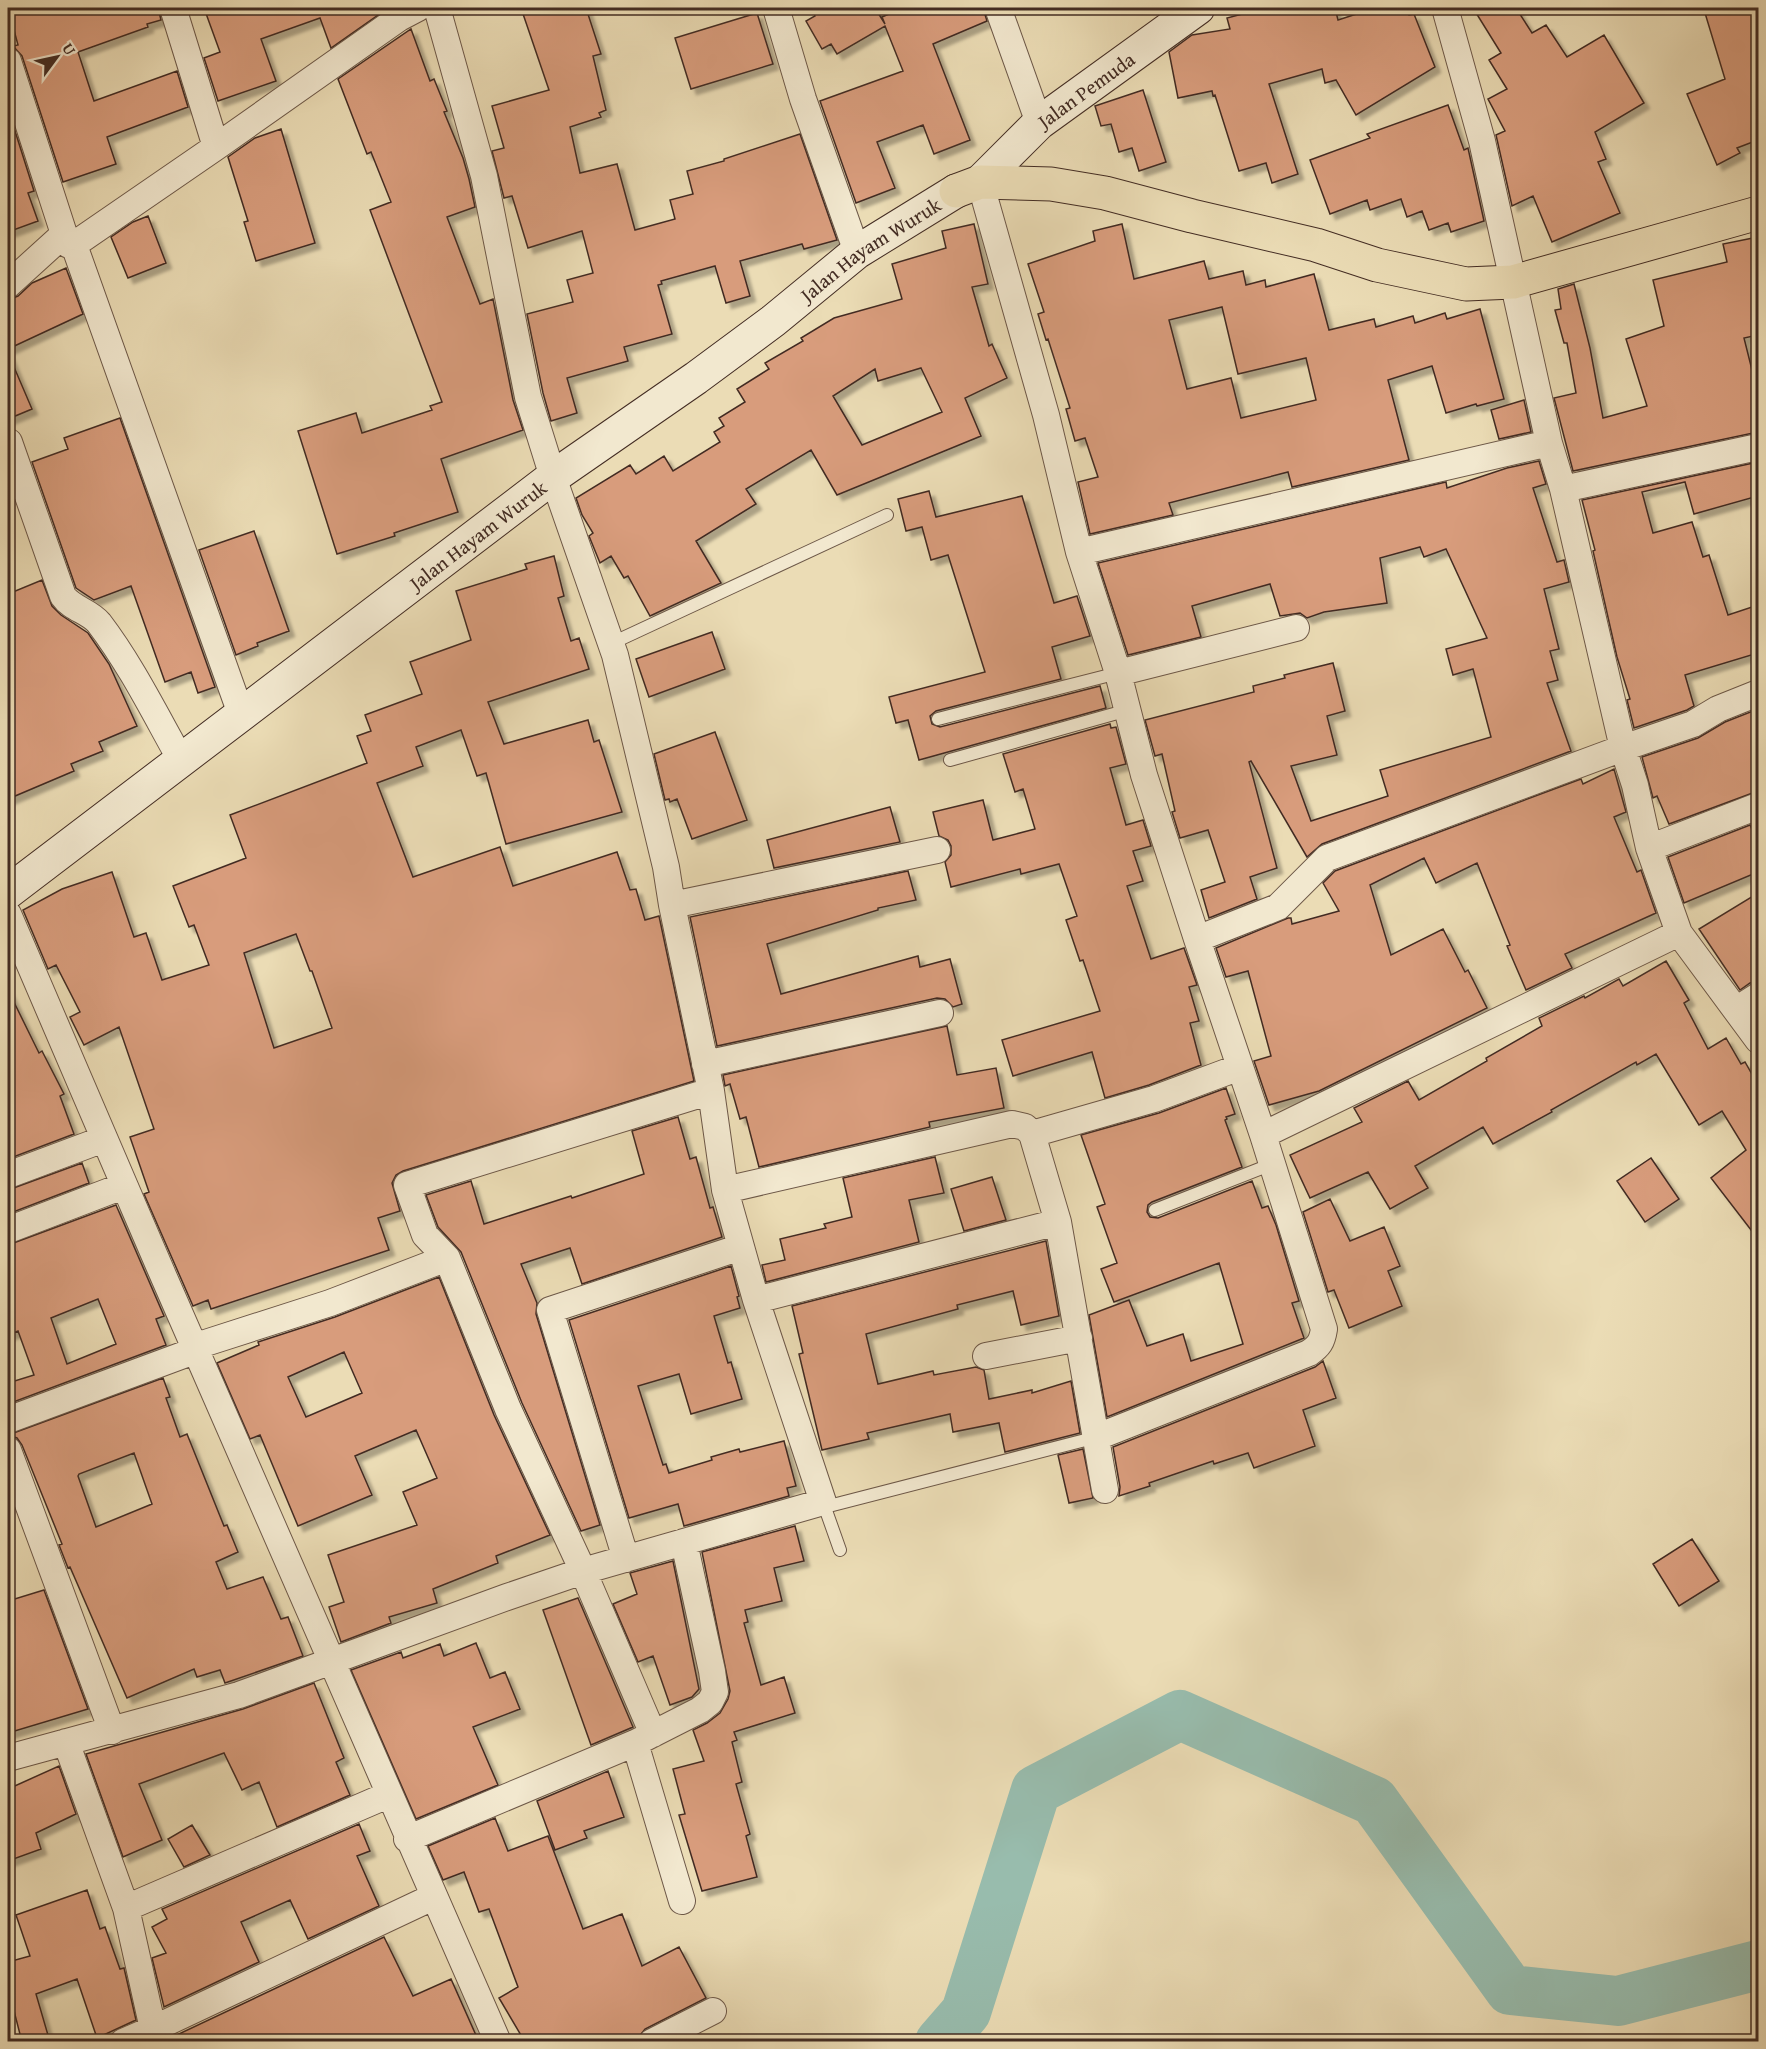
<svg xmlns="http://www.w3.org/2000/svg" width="1766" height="2049" font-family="'Gentium Book Plus',serif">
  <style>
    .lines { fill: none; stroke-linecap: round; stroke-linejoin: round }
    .river { stroke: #98bcad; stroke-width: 50 }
    .building { fill: #d89c7c; stroke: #432c23; stroke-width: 1.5; fill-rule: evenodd; filter: url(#shadow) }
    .lane-casing { stroke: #6d5848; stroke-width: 14 }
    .street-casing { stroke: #6d5848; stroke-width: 28 }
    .secondary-casing { stroke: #432c23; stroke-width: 35 }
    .primary-casing { stroke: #432c23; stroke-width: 35 }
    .lane { stroke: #f2e8cf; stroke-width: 12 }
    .street { stroke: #f2e8cf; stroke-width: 26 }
    .secondary { stroke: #f2e8cf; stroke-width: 33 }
    .primary { stroke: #ebdcb5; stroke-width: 33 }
    .labels { text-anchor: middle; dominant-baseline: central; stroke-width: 4.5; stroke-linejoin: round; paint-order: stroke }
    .street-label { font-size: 20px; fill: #432c23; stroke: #f2e8cf }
  </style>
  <defs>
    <filter id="shadow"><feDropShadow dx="5.5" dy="5.5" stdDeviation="1.5" flood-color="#0004"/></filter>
  </defs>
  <rect width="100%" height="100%" fill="#ebdcb5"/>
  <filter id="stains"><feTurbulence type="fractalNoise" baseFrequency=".00333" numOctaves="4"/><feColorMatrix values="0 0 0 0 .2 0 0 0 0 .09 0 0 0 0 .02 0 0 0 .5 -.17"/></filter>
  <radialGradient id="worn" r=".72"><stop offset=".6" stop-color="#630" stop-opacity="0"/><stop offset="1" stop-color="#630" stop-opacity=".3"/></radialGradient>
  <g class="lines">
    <path class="river" d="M940,2042L966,2012L1036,1790L1180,1715L1374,1801L1510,1990L1618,2001L1758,1965"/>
  </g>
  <path class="building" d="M8,8H158L161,20L147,24L148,27L78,52L94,101L177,71L188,107L107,137L116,164L63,182L22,56L13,46L18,45Z
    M204,8H388L331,48L320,18L261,39L276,81L218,101L204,58L220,52Z
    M521,8H586L601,54L593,56L606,110L599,113L601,117L570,127L580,173L617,164L635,230L675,219L670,200L693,194L687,171L724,161V159L800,134L837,240L804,249L802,244L740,261L750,296L726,303L715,266L661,281L662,284L658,285L672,334L624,347L628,361L567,378L577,413L551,421L543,393L527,314L573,302L567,280L593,273L582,231L528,248L512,196L504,198L492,151L504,148L492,106L549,90Z
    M811,8H875L885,24L882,17L903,8H983L987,21L933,44L970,140L934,154L923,125L877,142L895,188L856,203L820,101L903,71L885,26L837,54L831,44L822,49L806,21L815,16Z
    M1265,8H1335L1338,20L1375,8H1407L1409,15L1414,14L1435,67L1356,115L1336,80L1325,83L1322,69L1269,84L1298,174L1272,183L1266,163L1239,171L1215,95L1213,96L1212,91L1178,98L1169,52L1192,35L1230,29L1227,18Z
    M1473,8H1516L1532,33L1546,25L1567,57L1604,35L1644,103L1595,132L1606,159L1598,162L1620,213L1552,242L1533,196L1512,206L1496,135L1505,131L1488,99L1507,89L1489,60L1501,53Z
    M1723,8H1751L1758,31V140L1737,148L1740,153L1717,165L1687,94L1725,79L1705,13Z
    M757,13L773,64L691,89L675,38Z
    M411,29L430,81L434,79L447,111L444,112L463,158L469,179L475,207L447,217L480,304L493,299L513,400L523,430L441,459L458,512L394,533L395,536L337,554L298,431L356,413L362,433L432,410L430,406L442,402L370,210L391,202L371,152L367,154L338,79Z
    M1143,90L1166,162L1139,171L1132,148L1119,152L1111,124L1101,126L1095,106Z
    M1448,105L1464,150L1468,148L1484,221L1451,232L1448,223L1429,230L1422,211L1407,217L1401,199L1370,210L1367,200L1330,214L1310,160L1370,138L1367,134Z
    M281,129L315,243L256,261L244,222L248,221L228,157L255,138Z
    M15,131L34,191L28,193L38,221L8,232V134Z
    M148,216L166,263L128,278L111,237L133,222Z
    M974,224L988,284L972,287L989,346L992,344L1007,378L965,398L981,436L837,495L811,450L746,489L756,504L696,541L721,583L650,616L628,576L624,578L611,556L600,563L589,536L593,533L582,515L576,498L630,465L636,474L664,456L673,471L720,442L714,432L724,426L719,418L745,402L737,389L769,369L765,363L803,341L801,338L834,318L902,299L892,264L946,248L942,231ZM921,368L942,412L862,445L833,396L875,369L878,381Z
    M1122,224L1134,279L1204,261L1209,279L1243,271L1246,285L1265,280L1266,287L1314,274L1329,330L1374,319L1376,327L1413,316L1415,323L1445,313L1447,319L1480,309L1504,399L1477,406L1476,404L1446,413L1432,366L1388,380L1409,460L1292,487L1288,472L1169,503L1173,515L1090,534L1078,482L1098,477L1085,438L1075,441L1066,409L1070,408L1048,339L1046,340L1038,314L1044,312L1028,264L1095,241L1093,231ZM1222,307L1238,374L1306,358L1316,400L1241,418L1231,378L1187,389L1169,320Z
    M1758,237V335L1744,338L1758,394V432L1573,471L1554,398L1576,393L1567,343H1564L1555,310L1561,309L1558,289L1574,284L1590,348L1603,418L1647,406L1626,339L1664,326L1653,280L1727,262L1723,244Z
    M66,268L83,314L8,349V300L18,296L32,283Z
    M8,353L32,409L8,419Z
    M1524,400L1531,432L1499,439L1491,410Z
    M120,418L215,687L198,693L191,672L165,682L131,586L94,600L76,588L32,462L68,449L64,438Z
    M1539,461L1546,484L1533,488L1557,562L1564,560L1569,582L1544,589L1559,649L1550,651L1558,680L1547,683L1571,751L1322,844L1307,857L1251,761L1249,762L1277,868L1250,877L1257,899L1209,918L1201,890L1225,882L1208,830L1180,838L1172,812L1175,811L1162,754L1155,756L1145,720L1254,692L1253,686L1285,678L1284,675L1333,663L1345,711L1327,716L1337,755L1291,766L1311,821L1388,796L1380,770L1491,737L1473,669L1453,675L1446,649L1487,638L1446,549L1424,557L1420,547L1380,558L1387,603L1324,612L1307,618L1300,613L1280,616L1270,584L1192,606L1201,637L1128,655L1098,563L1446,482L1447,488L1507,468Z
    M1758,462V496L1694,514L1685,482L1642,492L1653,533L1692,522L1703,557L1709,555L1728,615L1758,605V653L1685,675L1694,706L1687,710L1634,728L1627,700L1630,699L1617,657L1593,551L1595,550L1582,500Z
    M929,491L936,517L1022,496L1054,603L1077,596L1090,636L1052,647L1061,679L936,711L930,716L932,724L940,727L1100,686L1106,708L919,760L908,720L896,723L889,697L985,672L948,555L931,560L922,527L906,531L898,499Z
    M254,531L289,631L257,643L258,646L236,655L199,550Z
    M554,556L564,596L558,598L571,641L579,638L589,669L488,702L504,744L588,720L594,742L599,740L622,812L506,844L486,773L477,776L461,730L416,747L423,766L377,783L413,877L500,847L513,886L617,852L630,890L636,889L645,920L659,916L694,1081L403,1171L396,1175L392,1183L400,1211L378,1218L389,1250L211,1309L208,1300L193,1306L144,1194L149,1192L130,1137L154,1129L119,1027L84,1045L70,1017L80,1012L56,965L48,969L23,910L62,889L112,872L134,937L146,933L162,980L209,965L194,925L189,927L173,886L246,858L230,815L367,763L357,736L371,731L365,715L422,694L410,662L471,640L456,591L527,569L525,564ZM296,934L310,971H312L332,1028L274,1048L244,953Z
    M42,580L52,606L61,615L88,633L109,664L137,726L99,742L103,751L71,764L74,771L8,799V594Z
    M712,632L725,669L649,697L636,659Z
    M1758,709V791L1669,824L1657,796L1653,798L1642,757L1698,738L1725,722Z
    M1110,724L1111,728L1116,727L1126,764L1110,768L1126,825L1143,820L1151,846L1133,851L1143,881L1127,886L1151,959L1184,948L1197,985L1189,987L1199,1021L1190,1023L1201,1065L1149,1085L1105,1098L1092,1052L1013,1076L1002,1040L1100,1011L1083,960L1080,961L1066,920L1077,916L1059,864L1021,874L1020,869L951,887L945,862L951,855V846L948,840L939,836L933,812L983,800L993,840L1035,829L1023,789L1015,792L1003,754Z
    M715,732L747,820L692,839L677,799L670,802L669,799L665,800L654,754Z
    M1614,769L1626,812L1614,817L1637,872L1641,870L1656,913L1565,954L1572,968L1526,990L1507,946L1510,945L1477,863L1436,883L1424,858L1370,885L1391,955L1443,929L1465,972L1468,970L1487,1008L1319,1091L1269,1105L1254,1061L1271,1056L1248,971L1226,977L1216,948L1288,918H1291L1292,924L1339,911L1323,883L1335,871L1581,779L1583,784Z
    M890,807L900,842L774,868L767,840Z
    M1750,825L1758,843V872L1684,903L1668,857Z
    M908,871L916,900L878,908V910L767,944L781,994L918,956L920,967L950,959L962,1004L953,1007L945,999L937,998L717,1046L690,917Z
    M1758,893V981L1750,983L1740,990L1699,929Z
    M1666,961L1689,1000L1684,1003L1708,1049L1726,1038L1741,1064L1745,1062L1758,1085V1239L1711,1178L1746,1150L1722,1111L1699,1125L1656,1054L1637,1065L1636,1062L1551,1110L1552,1112L1493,1144L1483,1127L1415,1166L1428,1188L1390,1209L1368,1172L1310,1198L1290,1155L1362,1122L1354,1108L1408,1081L1419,1100L1487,1061L1486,1058L1542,1026L1539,1018L1584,996L1585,998L1619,979L1623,986Z
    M8,990L39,1053L42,1051L64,1094L60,1096L74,1134L8,1159Z
    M947,1026L957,1075L996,1068L1004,1108L929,1122L930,1127L759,1167L746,1117L740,1119L730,1084L725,1086L723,1075Z
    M1226,1088L1235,1114L1226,1117L1227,1119L1225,1120L1242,1167L1152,1202L1148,1205L1147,1212L1150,1217L1158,1218L1252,1181L1262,1208L1268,1206L1276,1225L1299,1301L1292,1303L1304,1338L1107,1417L1089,1315L1129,1300L1147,1346L1183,1334L1191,1361L1243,1344L1219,1263L1114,1302L1101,1269L1117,1263L1097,1207L1105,1204L1081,1135L1159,1113Z
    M678,1117L690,1159L696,1157L710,1208L713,1207L722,1237L582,1284L570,1248L521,1264L537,1303L536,1314L600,1525L581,1531L522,1403L461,1252L438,1227L426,1195L471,1181L484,1224L571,1196L572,1198L644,1174L632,1131Z
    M935,1157L944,1193L909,1200L919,1242L766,1282L762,1265L785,1260L780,1239L826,1228L824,1224L852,1217L843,1178Z
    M1651,1158L1679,1199L1645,1222L1617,1181Z
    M82,1163L89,1183L8,1214V1190Z
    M992,1177L1006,1220L964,1231L951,1189Z
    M1330,1199L1350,1241L1384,1227L1400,1266L1388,1271L1402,1306L1349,1328L1334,1290L1328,1292L1303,1212Z
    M116,1205L164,1316L156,1319L166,1345L8,1404V1383L34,1375L18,1331L8,1335V1245ZM98,1299L116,1344L67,1364L51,1318Z
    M1046,1241L1059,1316L1021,1325L1013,1291L957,1305L958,1309L866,1334L878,1384L933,1371L934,1375L976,1367L984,1370L989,1399L1032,1390V1393L1071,1381L1080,1433L1005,1452L999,1423L953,1432L950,1414L867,1433L869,1439L822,1450L799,1354L803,1353L792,1306Z
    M731,1266L739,1296L737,1297L740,1308L714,1316L728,1363L731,1362L742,1399L691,1414L679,1374L638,1386L663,1465L666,1464L669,1473L712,1460L711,1457L739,1449L740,1452L784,1441L796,1486L787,1488L789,1496L684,1526L678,1504L629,1518L569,1320Z
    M439,1277L494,1415L550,1535L496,1556L498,1563L433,1589L437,1603L389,1617L391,1623L341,1642L329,1607L344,1602L328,1555L417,1525L403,1492L437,1478L416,1430L355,1456L372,1495L298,1526L260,1435L250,1439L217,1363L259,1345L258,1342L335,1317ZM344,1352L362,1393L306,1417L288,1377Z
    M1323,1361L1336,1398L1303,1410L1315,1446L1254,1468L1248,1453L1214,1464L1213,1461L1149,1483L1150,1486L1119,1496L1120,1487L1113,1447L1315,1367Z
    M163,1378L170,1397L166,1398L180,1437L187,1434L224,1526L227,1525L238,1552L216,1562L227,1589L263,1577L281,1619L288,1617L303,1656L225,1683L220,1670L197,1677L194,1669L127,1698L70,1567L68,1568L59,1545L62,1544L22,1445L17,1438L8,1435ZM134,1453L152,1504L96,1527L78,1476L79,1474Z
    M1083,1449L1093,1498L1069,1503L1058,1455Z
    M795,1526L804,1561L774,1568L782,1601L745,1610L748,1622L744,1623L761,1685L784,1677L795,1713L734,1732L737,1740L732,1742L742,1782L736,1784L750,1834L746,1836L757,1877L702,1891L679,1815L685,1814L673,1769L704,1761L693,1730L707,1723L720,1713L728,1699L730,1691L702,1552Z
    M1692,1539L1719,1581L1679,1606L1653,1564Z
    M673,1561L699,1689L692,1697L670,1705L653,1656L638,1662L613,1604L637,1594L630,1573Z
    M44,1590L88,1709L8,1733V1601Z
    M578,1598L633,1727L591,1745L543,1610Z
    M476,1643L490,1678L505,1672L520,1709L473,1727L498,1785L416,1819L351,1670L401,1652L403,1658L440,1644L444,1656Z
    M314,1683L344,1758L336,1762L350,1795L277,1827L259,1782L242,1790L224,1753L139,1784L162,1840L123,1857L86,1754L243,1709Z
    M59,1766L76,1814L36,1833L41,1849L8,1861V1789Z
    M608,1771L624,1817L584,1831L587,1838L555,1850L537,1801Z
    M495,1818L508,1851L548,1836L583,1929L622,1914L642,1966L679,1947L706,1998L645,2029L638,2038L632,2042H525L499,1998L518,1987L489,1909L479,1912L464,1872L443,1880L428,1846Z
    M359,1824L370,1851L357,1856L379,1906L308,1939L290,1900L241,1922L259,1962L164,2007L152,1958L166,1953L152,1927L167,1919L162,1909Z
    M192,1825L210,1855L184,1867L168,1839Z
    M87,1890L100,1929L105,1927L120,1969L124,1968L136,2020L97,2038L77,1979L36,1994L50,2042H22L12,2003L8,2005V1962L30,1956L16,1915Z
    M384,1937L413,1996L451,1979L479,2042H162Z"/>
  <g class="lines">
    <defs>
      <path id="lane" d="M610,644L887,515
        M938,719L1118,673
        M950,760L1128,710
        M1155,1210L1272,1164
        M823,1502L840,1550
        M825,1507L1097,1437"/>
      <path id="street" d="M173,8L216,147
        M776,8L803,99L857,252
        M998,8L1039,123
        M1445,8L1482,141L1549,443L1563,489L1623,748L1635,785L1649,848L1679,933L1758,1040
        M8,61L64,234L69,245L72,246L216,147L399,18L418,8
        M980,182L1046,415L1079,552L1118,673L1144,775L1197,939L1263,1135L1324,1329C1322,1342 1319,1346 1309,1353L1097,1437
        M74,245L241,714
        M8,285L64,234
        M9,442L63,596C72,609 89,611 99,623C131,665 155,714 181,760
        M1563,489L1758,447
        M1079,552L1549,443
        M1118,673L1296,628
        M1649,848L1758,806
        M672,905L937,850
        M8,914C169,1291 332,1667 498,2042
        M1197,939L1278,907L1327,858L1623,748L1693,724L1718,709L1758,693
        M1736,1010L1758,996
        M705,1064L940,1013
        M1032,1134L1058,1222L1105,1490
        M1263,1135L1679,933
        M8,1175L104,1139
        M725,1190L1012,1124L1025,1127L1032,1134L1154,1099L1240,1067
        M8,1230L123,1186
        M756,1300L1058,1222
        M193,1347L330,1303L447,1258
        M986,1356L1079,1338
        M8,1420L194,1351
        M8,1450L112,1731
        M626,1559L550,1310L741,1247
        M653,1734L583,1571L508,1409L447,1258L425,1235L407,1185L711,1091
        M66,1742L126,1908L153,2029
        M635,1743L682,1901
        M8,1758L239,1695L507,1597L583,1571L823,1502L756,1300L725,1190L711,1091L672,905L666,867L615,655L553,477L528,397L484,176L437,8
        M407,1839L635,1743L700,1710L710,1702L715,1692L712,1671L684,1542
        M126,1908L388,1795
        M123,2042L153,2029L433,1897
        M652,2042L713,2011"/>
      <g id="secondary">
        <path id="s1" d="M980,182L1039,123L1198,8"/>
        <path id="s2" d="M8,892L553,477L696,378L773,321L857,252L956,191"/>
      </g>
      <path id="primary" d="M956,191L980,182L1051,184L1105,193L1192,216L1316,245L1377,265L1466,284L1513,282L1758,213"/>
    </defs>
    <use href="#lane" class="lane-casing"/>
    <use href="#street" class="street-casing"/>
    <use href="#secondary" class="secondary-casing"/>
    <use href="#primary" class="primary-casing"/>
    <use href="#lane" class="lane"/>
    <use href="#street" class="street"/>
    <use href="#secondary" class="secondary"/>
    <use href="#primary" class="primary"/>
  </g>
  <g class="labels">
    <g class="street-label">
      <text stroke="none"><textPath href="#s1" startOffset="141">Jalan Pemuda</textPath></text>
      <text stroke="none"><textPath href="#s2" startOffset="1076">Jalan Hayam Wuruk</textPath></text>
      <text stroke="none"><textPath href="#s2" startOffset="590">Jalan Hayam Wuruk</textPath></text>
    </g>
  </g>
  <rect width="1766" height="2049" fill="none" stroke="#ebdcb5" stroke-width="30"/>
  <rect x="9" y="9" width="1748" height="2031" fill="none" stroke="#432c23" stroke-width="3"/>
  <rect x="15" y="15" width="1736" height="2019" fill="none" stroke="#432c23" stroke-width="1.5"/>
  <g transform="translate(57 57) rotate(57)" stroke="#f2e8cf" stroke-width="4.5" paint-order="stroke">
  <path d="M0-4.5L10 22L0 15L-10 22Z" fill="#432c23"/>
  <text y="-9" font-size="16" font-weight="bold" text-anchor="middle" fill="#432c23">U</text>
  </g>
  <rect width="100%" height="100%" filter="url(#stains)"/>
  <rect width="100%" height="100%" fill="url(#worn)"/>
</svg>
